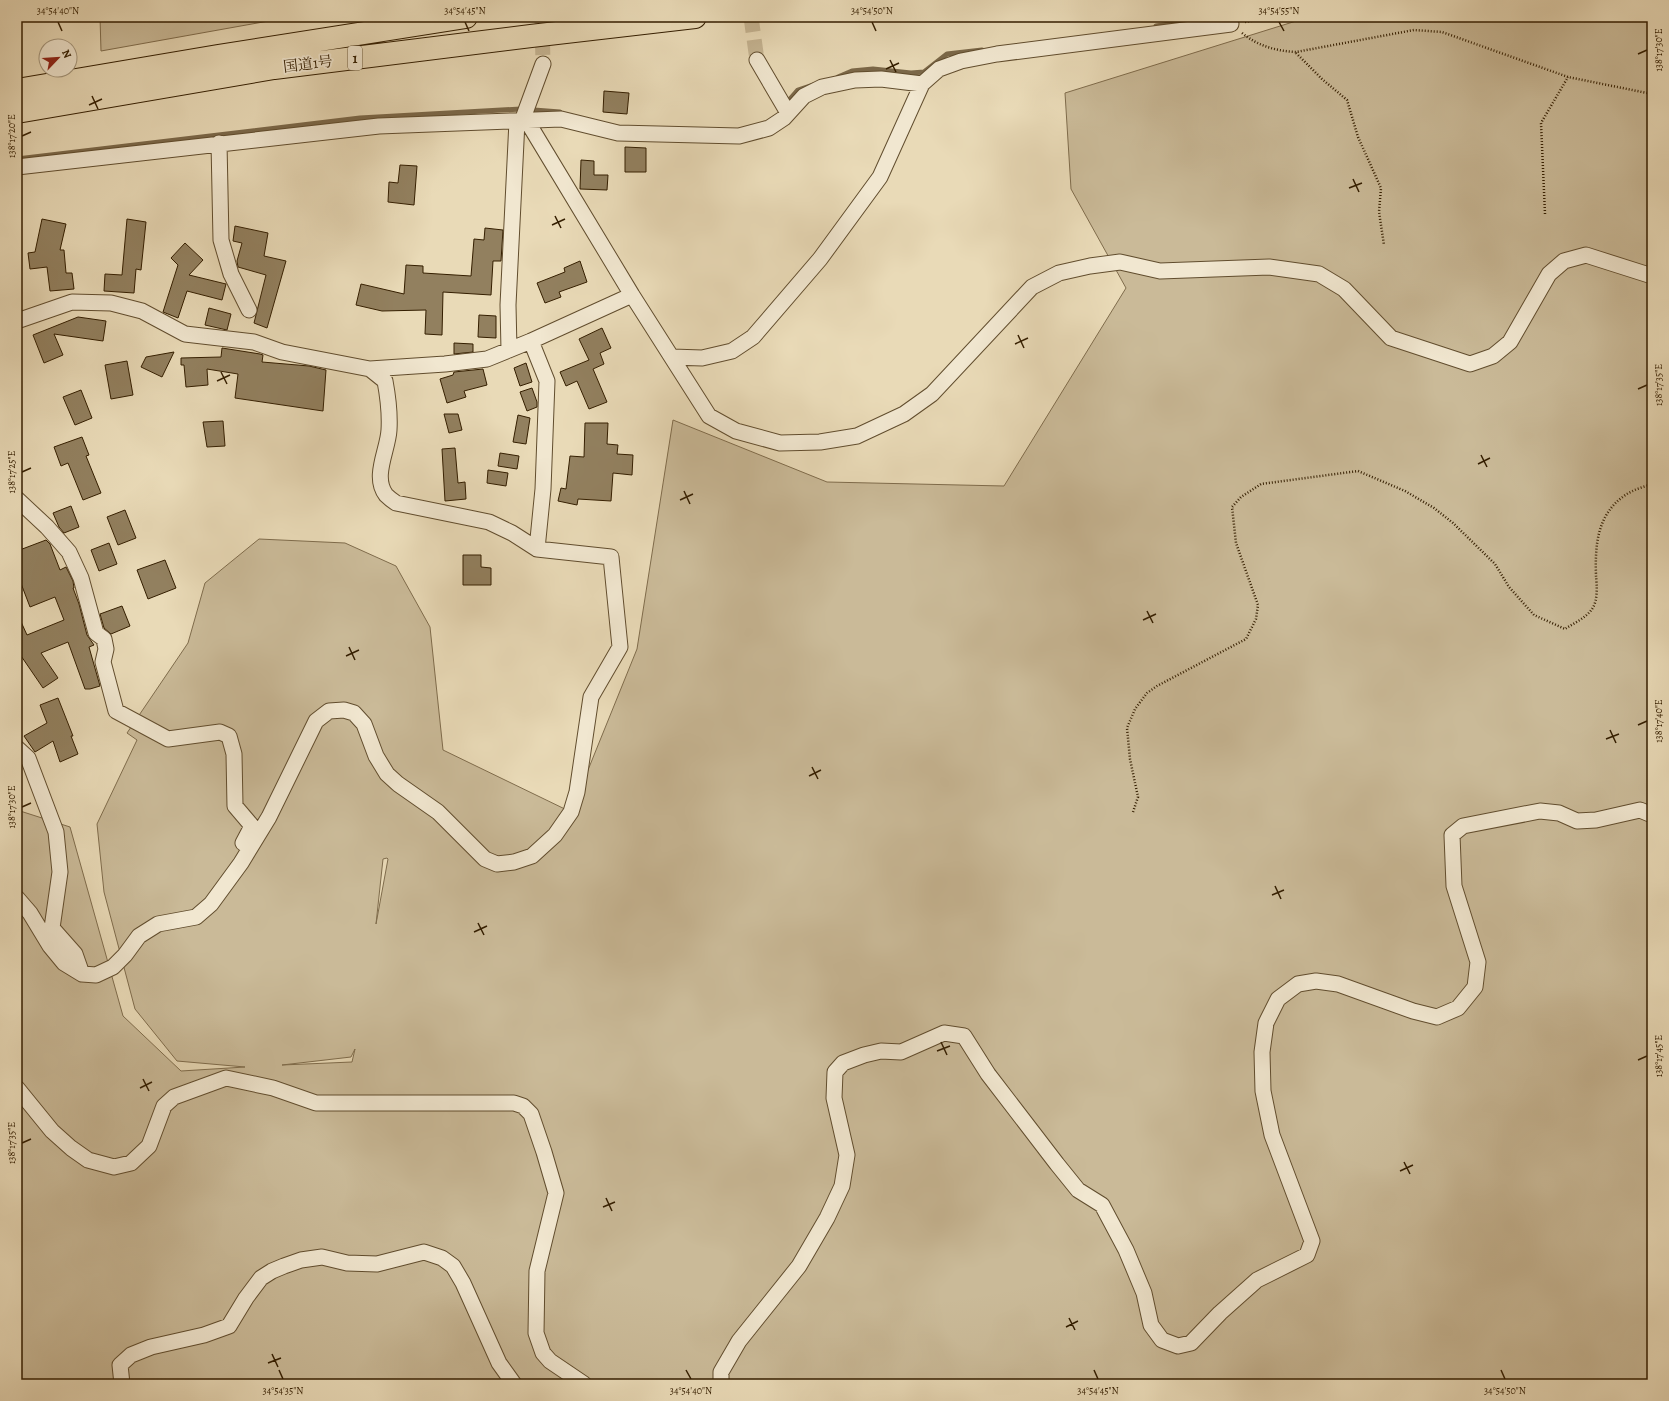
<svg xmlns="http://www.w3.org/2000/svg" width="1669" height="1401" font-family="Alegreya,'Noto Serif JP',serif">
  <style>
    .green { fill: #caba98; stroke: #7f6c4c; fill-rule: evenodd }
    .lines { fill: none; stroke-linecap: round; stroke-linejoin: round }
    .stream { stroke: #7b6849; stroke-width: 5 }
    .building { fill: #92805f; stroke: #341e00 }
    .street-tunnel { stroke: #c5b492; stroke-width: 15; stroke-dasharray: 15 8; stroke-linecap: butt }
    .street-casing { stroke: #614d2e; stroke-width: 17 }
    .highway-casing { stroke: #341e00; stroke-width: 24 }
    .path { stroke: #341e00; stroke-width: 2.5; stroke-dasharray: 1 2; stroke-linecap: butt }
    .street { stroke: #f1e7d0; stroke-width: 15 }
    .highway { stroke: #e9dab7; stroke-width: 22 }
    .ticks { fill: none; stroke: #341e00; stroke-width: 1.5 }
    .labels { text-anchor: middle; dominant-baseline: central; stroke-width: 3.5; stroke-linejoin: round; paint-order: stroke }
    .shield { fill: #f1e7d0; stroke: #6d5a3e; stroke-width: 1 }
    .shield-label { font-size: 14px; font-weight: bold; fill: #341e00 }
    .street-label { font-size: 15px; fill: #341e00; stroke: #f1e7d0 }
    .neatline { fill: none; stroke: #341e00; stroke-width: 1.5 }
    .ticks-label { font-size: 10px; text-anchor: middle; fill: #341e00 }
  </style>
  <rect width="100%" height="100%" fill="#e9dab7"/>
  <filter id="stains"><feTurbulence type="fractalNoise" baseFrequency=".005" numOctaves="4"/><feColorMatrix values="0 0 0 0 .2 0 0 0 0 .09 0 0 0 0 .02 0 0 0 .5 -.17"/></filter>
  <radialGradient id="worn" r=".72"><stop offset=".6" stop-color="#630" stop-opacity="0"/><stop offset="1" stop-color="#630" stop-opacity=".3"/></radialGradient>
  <path class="green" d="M100,17H291L101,51Z
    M1309,17H1652V1384H17V810L70,827L123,1016L181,1071L245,1067L177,1061L135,1009L104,892L97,824L137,740L127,733L188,643L205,583L259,539L345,543L396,566L430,627L443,750L571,812L637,649L673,420L827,482L1004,486L1126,288L1071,189L1065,93ZM387,858L388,859L376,924L383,859ZM355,1049L352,1062L282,1065L351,1057Z"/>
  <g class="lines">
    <path class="stream" d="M1156,26L1216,17
      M838,77L852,71L873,69L911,73L924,72L947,54L982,50
      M785,105L798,90L813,85
      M17,159L360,118L521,109L560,112"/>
  </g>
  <path class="building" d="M604,91L629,93L627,114L603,112Z
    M625,147L646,148V172H625Z
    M581,160L594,161V175H608L607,190L580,189Z
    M400,165L417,166L414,205L388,202L389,182L398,183Z
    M42,219L66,224L60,250H64L66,273H72L74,289L50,291L47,267L30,269L28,253L35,252Z
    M127,219L146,222L141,270L136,269L134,293L104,291L105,274L122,275Z
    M235,226L268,233L264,256L286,261L267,328L254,323L266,275L238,267L237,261L242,243L233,241Z
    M485,228L503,230L501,261H493L491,295L443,292L442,335L425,334L426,310L382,311L356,305L361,284L404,294L406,265L423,266V273L471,276L474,239L484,240Z
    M185,243L203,260L189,275L226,284L222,300L187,291L178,318L163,312L178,265L171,258Z
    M580,261L587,282L559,292L561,297L545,303L537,283L565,272L564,268Z
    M209,308L231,314L227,330L205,325Z
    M479,315L496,316V338L478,337Z
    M78,317L106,321L103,341L54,334L63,355L44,363L33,335Z
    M602,328L611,348L600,353L604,364L593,369L607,402L589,409L577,381L566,386L560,372L589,360L579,339Z
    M454,343L473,344V352L454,354Z
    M222,348L260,354L263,355L262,362L309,366L326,370L323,411L235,398L238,374L207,369L208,385L186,387L184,365H181V358L221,357Z
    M174,352L162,377L141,367L146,357Z
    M127,361L133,395L111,399L105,365Z
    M526,363L532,382L520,386L514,368Z
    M483,369L487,385L464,391L466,397L447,403L440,379L453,375L454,372Z
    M532,388L537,402V407L527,411L520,392Z
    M81,390L92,418L75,425L63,397Z
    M444,414H458L462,430L449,433Z
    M518,415L530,418L526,444L513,442Z
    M223,421L225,446L207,447L203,422Z
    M585,423H608L607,444L618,445L617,454L633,455L632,475L613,473L611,501L578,499L577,505L558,501L561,488L566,489L570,456L584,457Z
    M82,437L89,455L86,456L101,493L83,500L68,463L61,466L54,447Z
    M455,448L458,483L465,482L466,499L445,501L442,449Z
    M500,453L519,456L517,469L498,466Z
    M488,470L508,473L506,486L487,483Z
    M71,506L79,527L64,533L59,527L53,513Z
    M125,510L136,538L118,545L107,517Z
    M46,540L50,544L60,570L66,567L73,581L74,588H73L79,604L87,635L94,645L89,647L100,686L90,689H85L68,642L41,653L58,678L43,688L17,650V613L27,635L64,620L55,597L30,607L17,573V551Z
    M109,543L117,564L99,571L91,550Z
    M463,555H481V567L491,568V585H463Z
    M165,560L176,588L148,599L137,570Z
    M122,606L130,626L111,634L104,628L100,614Z
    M58,698L73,736H71L78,754L60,762L53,741L35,752L24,736L47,723L40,705Z"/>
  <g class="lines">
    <path class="street-tunnel" d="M542,17L543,64
      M751,17L757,60"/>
    <defs>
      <path id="street" d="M757,60L788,113
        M522,121L543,64
        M527,121L632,295L709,416L736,431L780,443L820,442L857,436L904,414L932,394L1032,287L1059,273L1090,266L1120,262L1160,271L1269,267L1319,274L1344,289L1391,338L1470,364L1493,356L1510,342L1549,274L1564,261L1586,255L1652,276
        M219,143L221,240L231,274L249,310
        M17,167L379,126L561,119L618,133L739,136L769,128L784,118L804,96L822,87L855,80L881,79L922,84
        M17,321L72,302L111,303L142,311L185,334L254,342L282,352L370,369L385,381C388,397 390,413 389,430C388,450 372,477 386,495C389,498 393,501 396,503L489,522L512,533L537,549L611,557L620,647L591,697L577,792L571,812L555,835L532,856L514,862L497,864L485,859L438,812L398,784L387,774L376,756L364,724L354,713L344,710L329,711L316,721L269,817L241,863L211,904L196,917L158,924L139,936L125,955L113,967L96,975L82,974L64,963L50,946L30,913L17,898
        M531,341L547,381L543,489L537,549
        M509,350L508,305L517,121
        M672,357L702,358L732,351L753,337L820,259L880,177L922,84L939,69L961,61L997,54L1231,24
        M370,369L445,364L487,359L531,341L632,295
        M17,499L47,527L69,552L81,578L96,633L104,639L106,649L103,662L116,711L168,739L220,732L229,736L234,754L235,806L252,826L243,843
        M17,748L28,758L56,832L60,872L52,928L75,954L82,974
        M17,1088L52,1131L71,1148L88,1160L114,1167L131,1163L149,1146L164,1106L174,1097L226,1078L273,1088L316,1103H514L523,1106L531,1114L544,1152L556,1193L537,1271L536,1333L543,1353L550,1361L584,1384
        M122,1384L120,1365L131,1355L151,1347L204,1335L229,1326L246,1298L261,1278L272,1271L284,1266L301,1260L322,1257L347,1263L377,1264L424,1252L442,1258L453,1266L463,1283L499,1363L514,1384
        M721,1384V1372L739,1341L799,1266L827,1218L842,1186L847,1155L834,1098L835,1072L843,1063L864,1055L881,1051L901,1052L944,1033L964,1036L988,1074L1057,1164L1078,1190L1102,1205L1126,1250L1144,1293L1151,1325L1162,1340L1178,1346L1191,1343L1220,1313L1257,1280L1307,1255L1312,1241L1272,1135L1263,1091L1262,1052L1266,1023L1278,999L1298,984L1316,981L1338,984L1413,1011L1437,1017L1458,1008L1475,987L1478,962L1454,886L1452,835L1463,826L1540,811L1559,813L1577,821L1596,820L1640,810L1652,815"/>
      <path id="highway" d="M17,90L218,56L466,17
        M17,112L274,68L531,36L695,17"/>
    </defs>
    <use href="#street" class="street-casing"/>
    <use href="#highway" class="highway-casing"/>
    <path class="path" d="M1245,22L1272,17
      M1242,33C1258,46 1276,51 1296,52L1414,30L1442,32L1568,77L1652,94
      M1296,53L1322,79L1347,100L1358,137L1381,188L1379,212L1384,245
      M1545,214L1541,123L1568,77
      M1133,812L1138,797L1130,759L1127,728L1135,709L1147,693L1157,686L1246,639L1256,619L1258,605L1236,543L1232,507L1241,497L1261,484L1358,471L1405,491L1434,508L1453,523L1495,564L1509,587L1534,615L1565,629C1574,623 1586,618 1592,609C1598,601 1597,585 1596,576C1595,545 1597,515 1624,496C1632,490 1643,487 1652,484"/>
    <use href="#street" class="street"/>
    <use href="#highway" class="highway"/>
  </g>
  <path class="ticks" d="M58,22L62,31M465,22L469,31M872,22L876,31M1279,22L1284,31M1638,54L1647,50M890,60L896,72M886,69L899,63M92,96L98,109M89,105L102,99M22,136L31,132M1353,179L1359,192M1349,188L1362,183M555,216L561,228M552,225L565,219M1018,335L1024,348M1015,344L1028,338M221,372L227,384M217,381L230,375M1638,389L1647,385M1481,455L1487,467M1478,464L1490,458M22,472L31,468M684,491L690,504M680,500L693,494M1147,611L1153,623M1143,620L1156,614M349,647L355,660M346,656L359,650M1638,725L1647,721M1610,730L1616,743M1606,739L1619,734M812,767L818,779M809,776L821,770M22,807L31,803M1275,886L1281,899M1272,895L1284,890M478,923L484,935M474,932L487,926M941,1042L947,1055M937,1051L950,1046M1638,1060L1647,1056M143,1079L149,1091M140,1088L152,1082M22,1143L31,1139M1404,1162L1410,1174M1400,1171L1413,1165M606,1198L612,1211M603,1207L615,1202M1069,1318L1075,1330M1066,1327L1078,1321M272,1354L278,1367M268,1363L281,1358M279,1370L283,1379M686,1370L691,1379M1094,1370L1098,1379M1501,1370L1505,1379"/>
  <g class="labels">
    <rect class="shield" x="348" y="46" width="14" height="24" rx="3"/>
    <g class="shield-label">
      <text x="355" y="58">1</text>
    </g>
    <g class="street-label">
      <text transform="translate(308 64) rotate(-7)">国道1号</text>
    </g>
  </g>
  <rect width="1669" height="1401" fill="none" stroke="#e9dab7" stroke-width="44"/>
  <g transform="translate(58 58) rotate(65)"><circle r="19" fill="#f1e7d0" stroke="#a5977d"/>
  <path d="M0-3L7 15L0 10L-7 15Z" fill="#8f2418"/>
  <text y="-6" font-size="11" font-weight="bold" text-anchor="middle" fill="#341e00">N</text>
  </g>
  <rect x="22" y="22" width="1625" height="1357" class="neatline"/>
  <g class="ticks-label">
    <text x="58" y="14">34°54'40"N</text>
    <text x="465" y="14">34°54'45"N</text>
    <text x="872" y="14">34°54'50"N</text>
    <text x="1279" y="14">34°54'55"N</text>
    <text transform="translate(1658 50) rotate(-90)" y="4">138°17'30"E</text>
    <text transform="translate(11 136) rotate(-90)" y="4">138°17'20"E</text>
    <text transform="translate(1658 385) rotate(-90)" y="4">138°17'35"E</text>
    <text transform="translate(11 472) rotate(-90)" y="4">138°17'25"E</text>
    <text transform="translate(1658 721) rotate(-90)" y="4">138°17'40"E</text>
    <text transform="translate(11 807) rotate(-90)" y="4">138°17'30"E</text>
    <text transform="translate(1658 1056) rotate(-90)" y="4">138°17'45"E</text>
    <text transform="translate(11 1143) rotate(-90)" y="4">138°17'35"E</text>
    <text x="283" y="1394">34°54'35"N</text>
    <text x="691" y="1394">34°54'40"N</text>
    <text x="1098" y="1394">34°54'45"N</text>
    <text x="1505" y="1394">34°54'50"N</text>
  </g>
  <rect width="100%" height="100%" filter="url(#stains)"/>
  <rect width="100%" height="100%" fill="url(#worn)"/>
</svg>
